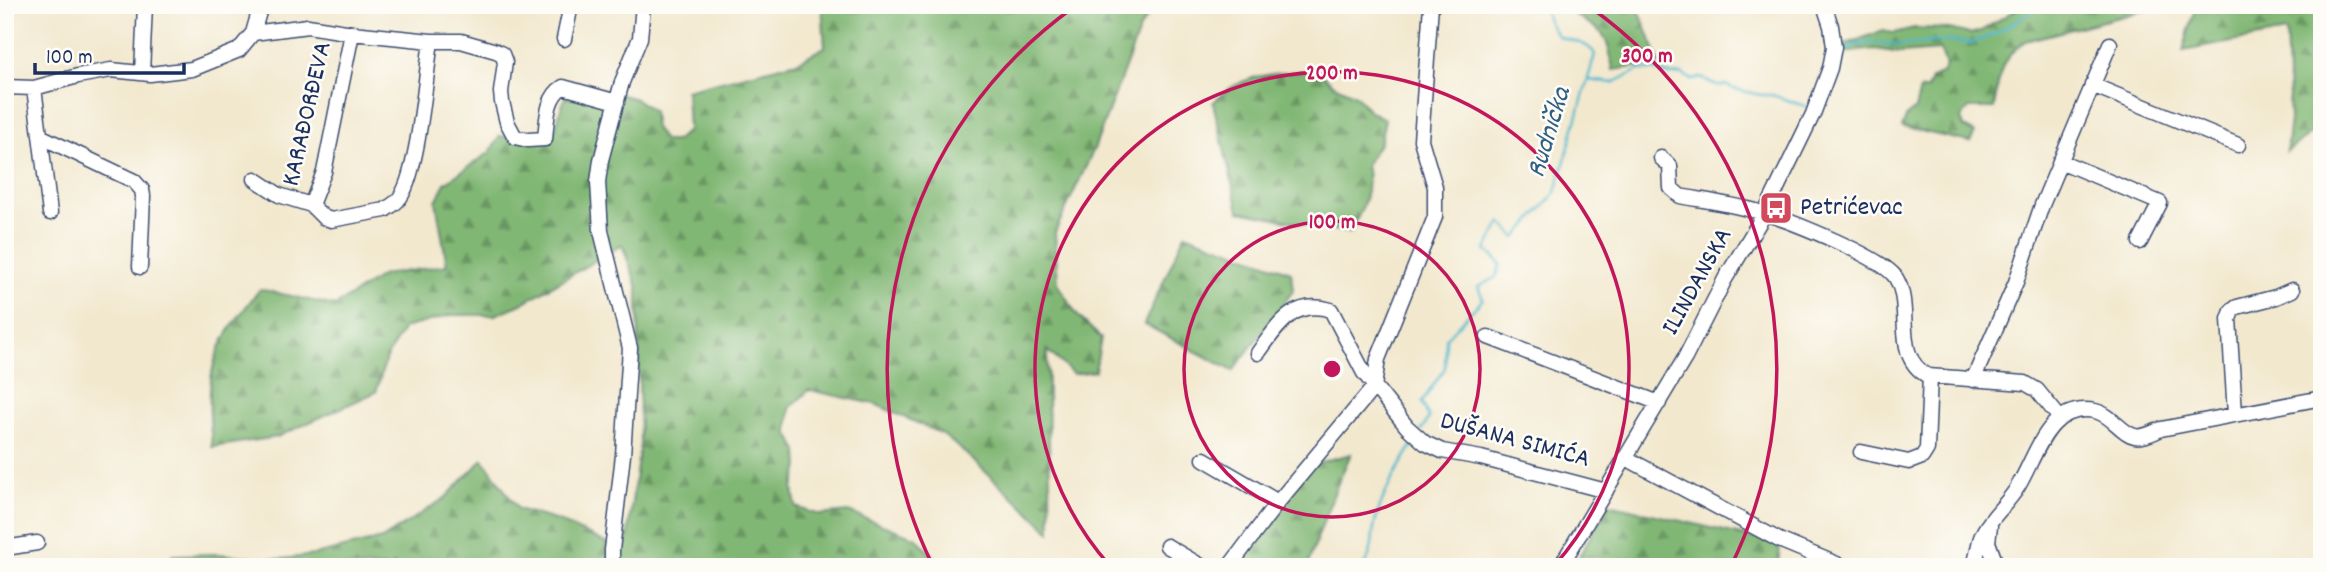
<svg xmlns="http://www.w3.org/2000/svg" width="2327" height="572" font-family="Dekko,sans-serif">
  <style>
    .forest { fill: url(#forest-firs); stroke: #4e7369; stroke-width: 2 }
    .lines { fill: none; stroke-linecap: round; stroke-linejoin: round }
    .stream { stroke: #50b8ce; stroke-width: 2.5 }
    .minor-casing { stroke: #3b4b6f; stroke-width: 17 }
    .minor { stroke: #fff; stroke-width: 14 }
    .ring { fill: none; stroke: #c2185b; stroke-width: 3.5 }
    .labels { text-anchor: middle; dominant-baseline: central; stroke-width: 5; stroke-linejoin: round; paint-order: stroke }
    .street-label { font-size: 26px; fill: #1b2f5e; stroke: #fdfcf7 }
    .poi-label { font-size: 26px; fill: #1b2f5e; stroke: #fdfcf7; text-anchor: start }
    .water-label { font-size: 28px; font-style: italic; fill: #2e5f85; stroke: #fdfcf7 }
    .centre { fill: #c2185b; stroke: #fdfcf7; stroke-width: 3.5 }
    .ring-label { font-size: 21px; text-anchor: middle; font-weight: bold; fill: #c2185b; stroke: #fdfcf7; stroke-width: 5; stroke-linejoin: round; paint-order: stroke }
  </style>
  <defs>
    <pattern id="forest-firs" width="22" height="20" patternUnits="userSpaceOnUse" patternTransform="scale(1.75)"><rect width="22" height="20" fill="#81b774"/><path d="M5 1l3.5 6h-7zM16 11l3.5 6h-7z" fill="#699562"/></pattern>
  </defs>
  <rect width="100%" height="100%" fill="#fdfcf7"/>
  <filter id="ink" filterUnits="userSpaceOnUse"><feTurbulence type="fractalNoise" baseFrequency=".0143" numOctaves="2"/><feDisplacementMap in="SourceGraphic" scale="14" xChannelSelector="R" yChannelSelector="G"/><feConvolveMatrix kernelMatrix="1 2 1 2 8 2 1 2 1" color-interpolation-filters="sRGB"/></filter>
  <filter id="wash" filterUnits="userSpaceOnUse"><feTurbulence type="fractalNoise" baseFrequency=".00686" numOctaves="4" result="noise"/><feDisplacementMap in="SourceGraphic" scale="28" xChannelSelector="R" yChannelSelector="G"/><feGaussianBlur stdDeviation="1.57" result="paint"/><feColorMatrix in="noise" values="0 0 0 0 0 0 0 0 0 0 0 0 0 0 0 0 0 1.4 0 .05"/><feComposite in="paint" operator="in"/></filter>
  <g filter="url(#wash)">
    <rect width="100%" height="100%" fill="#f2e8ce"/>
    <path class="forest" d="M822,5H1155L1141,26L1094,149L1055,232L1058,285L1077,315L1101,338L1095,371L1073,374L1047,350L1051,532L965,453L942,434L875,404L809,390L790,408L788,432L798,451L799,467L793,489L796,507L820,515L848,512L917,538L942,567H172V555L217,554L282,559L314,555L382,539L445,498L483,459L518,509L558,521L615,547L627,539L640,444L638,288L622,245L521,304L495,315H451L404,328L386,358L376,392L277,437L212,447C210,420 207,390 214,364C221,336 243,311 260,289L335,306L383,275L447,265L436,201L445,183L490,152L500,136L551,142L570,81L636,99L653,111L655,128L664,141H676L688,130L686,90L797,62L825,47Z
      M1569,5H1637L1660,64L1613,70C1606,27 1603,34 1571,12Z
      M2023,5H2166L2025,41C1997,61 2000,77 1994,108H1969L1961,118L1964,127L1975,133L1970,142L1902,127L1907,116L1915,109L1920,90L1927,89L1931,79L1942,73L1946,65L1940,50L1900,53L1875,49L1842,53L1841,46L1882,31L1894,33L1914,28L1949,29L1970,34L1981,31Z
      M2196,5H2322V111L2311,133L2286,152L2290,119L2286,32L2183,51Z
      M1317,70L1334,85L1356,95L1369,111L1385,119L1380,142L1366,165C1372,192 1362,210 1350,233L1239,211L1213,103C1242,71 1277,74 1317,70Z
      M1185,234L1291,272L1293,291L1233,371L1144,324Z
      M1351,454C1333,490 1321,529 1307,567H1229L1308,465Z
      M1609,504L1780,544L1778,567H1612L1597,557L1579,556Z"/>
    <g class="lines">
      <path class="stream" d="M1588,80L1613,83L1639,70H1654L1671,75L1682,74L1693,80L1701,78L1719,86L1726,85L1734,89L1761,95H1772L1811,108
        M1824,104L1848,47L1870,42L1900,45L1943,41L1972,43L1997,33L2035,9
        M1421,431L1429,418L1422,402L1445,368L1446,338L1483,299L1478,287L1496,277L1501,264L1486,250L1501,222L1516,238L1556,192L1595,54C1586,41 1572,42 1558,36C1552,27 1543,17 1546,5
        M1363,567C1376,547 1370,540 1376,519C1384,490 1400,465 1416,440"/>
    </g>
  </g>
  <g filter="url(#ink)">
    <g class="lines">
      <defs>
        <path id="minor" d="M253,33L261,5
          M564,39L571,5
          M142,73L145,5
          M2092,85L2238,145
          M5,87L34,88L78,76L111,70L150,74L192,69L239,50L253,33L308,26L352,33L431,41H461L496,51L502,54L505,62L501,92L502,102L507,122L515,137L528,140L545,139C547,121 546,97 563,87L617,102
          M34,88L50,213
          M42,137L134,181L142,190L143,196L140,267
          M1661,158L1670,166L1671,188L1680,196C1707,201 1736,205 1763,213C1789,220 1884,258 1896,278C1914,308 1891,356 1928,376L2025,383L2037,390L2059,417
          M2060,161L2160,203L2140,242
          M255,179L279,195L311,205L323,217L331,220L385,210C389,207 395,204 398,200C418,179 426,73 431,41
          M311,205L324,172L352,33
          M1488,337L1659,403
          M1258,353C1278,326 1293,298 1331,310L1364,373L1407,427L1425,443L1442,451L1481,458L1606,491
          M1973,380L2016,282L2042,205L2110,44
          M2235,414L2229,319L2232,311L2237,307L2276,297L2292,290
          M1861,452L1909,462L1922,457L1927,449L1930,376
          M1626,458L1779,540L1844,567
          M1204,459L1278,502
          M1990,526L1988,542L1997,567
          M1167,546L1203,567
          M5,548L37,543
          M612,567V550L623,455L630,348L601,231L598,182L601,160L622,82L640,38L643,5
          M1229,567L1278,502L1374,387L1378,359L1435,217V187L1421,140L1431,5
          M1560,567L1685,358L1725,279L1765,213L1813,114L1830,68L1834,47L1831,26L1824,5
          M1973,567C1979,555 1977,542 1984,531C1993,515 2008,503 2017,488C2036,458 2047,402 2095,411C2111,414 2122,434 2135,436C2143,438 2154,432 2161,429L2322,398"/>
      </defs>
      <use href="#minor" class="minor-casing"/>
      <use href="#minor" class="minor"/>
    </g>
  </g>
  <g class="ring">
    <circle cx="1332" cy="369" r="148"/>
    <path d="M1110 566A297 297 0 1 1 1554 566"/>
    <path d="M932 564A445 445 0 0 1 1074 7M1590 7A445 445 0 0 1 1732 564"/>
  </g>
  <defs>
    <symbol id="bus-square" viewBox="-11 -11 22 22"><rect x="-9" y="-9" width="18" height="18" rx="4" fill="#d1495b" stroke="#fdfcf7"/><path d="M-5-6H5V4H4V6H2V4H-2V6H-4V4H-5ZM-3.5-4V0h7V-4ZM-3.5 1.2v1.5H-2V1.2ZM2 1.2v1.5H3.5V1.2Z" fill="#fff"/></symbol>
  </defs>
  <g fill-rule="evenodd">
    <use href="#bus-square" x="1757" y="189" width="38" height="38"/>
  </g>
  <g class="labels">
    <g class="street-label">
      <text transform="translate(308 114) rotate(-77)">KARAĐORĐEVA</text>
      <text transform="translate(1698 282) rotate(-61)">ILINDANSKA</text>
      <text transform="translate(1515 441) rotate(15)">DUŠANA SIMIĆA</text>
    </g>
    <g class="poi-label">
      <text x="1800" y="208">Petrićevac</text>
    </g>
    <g class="water-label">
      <text transform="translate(1551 133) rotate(-73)">Rudnička</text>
    </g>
  </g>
  <circle cx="1332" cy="369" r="10" class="centre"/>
  <g class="ring-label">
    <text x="1647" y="62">300 m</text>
    <text x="1332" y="79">200 m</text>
    <text x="1332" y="228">100 m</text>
  </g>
  <rect width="2327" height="572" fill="none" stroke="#fdfcf7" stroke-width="28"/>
  <path d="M35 63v10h149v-10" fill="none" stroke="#1b2f5e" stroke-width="3.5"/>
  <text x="46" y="63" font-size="21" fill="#1b2f5e" stroke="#fdfcf7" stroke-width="5" paint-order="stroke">100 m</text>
</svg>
